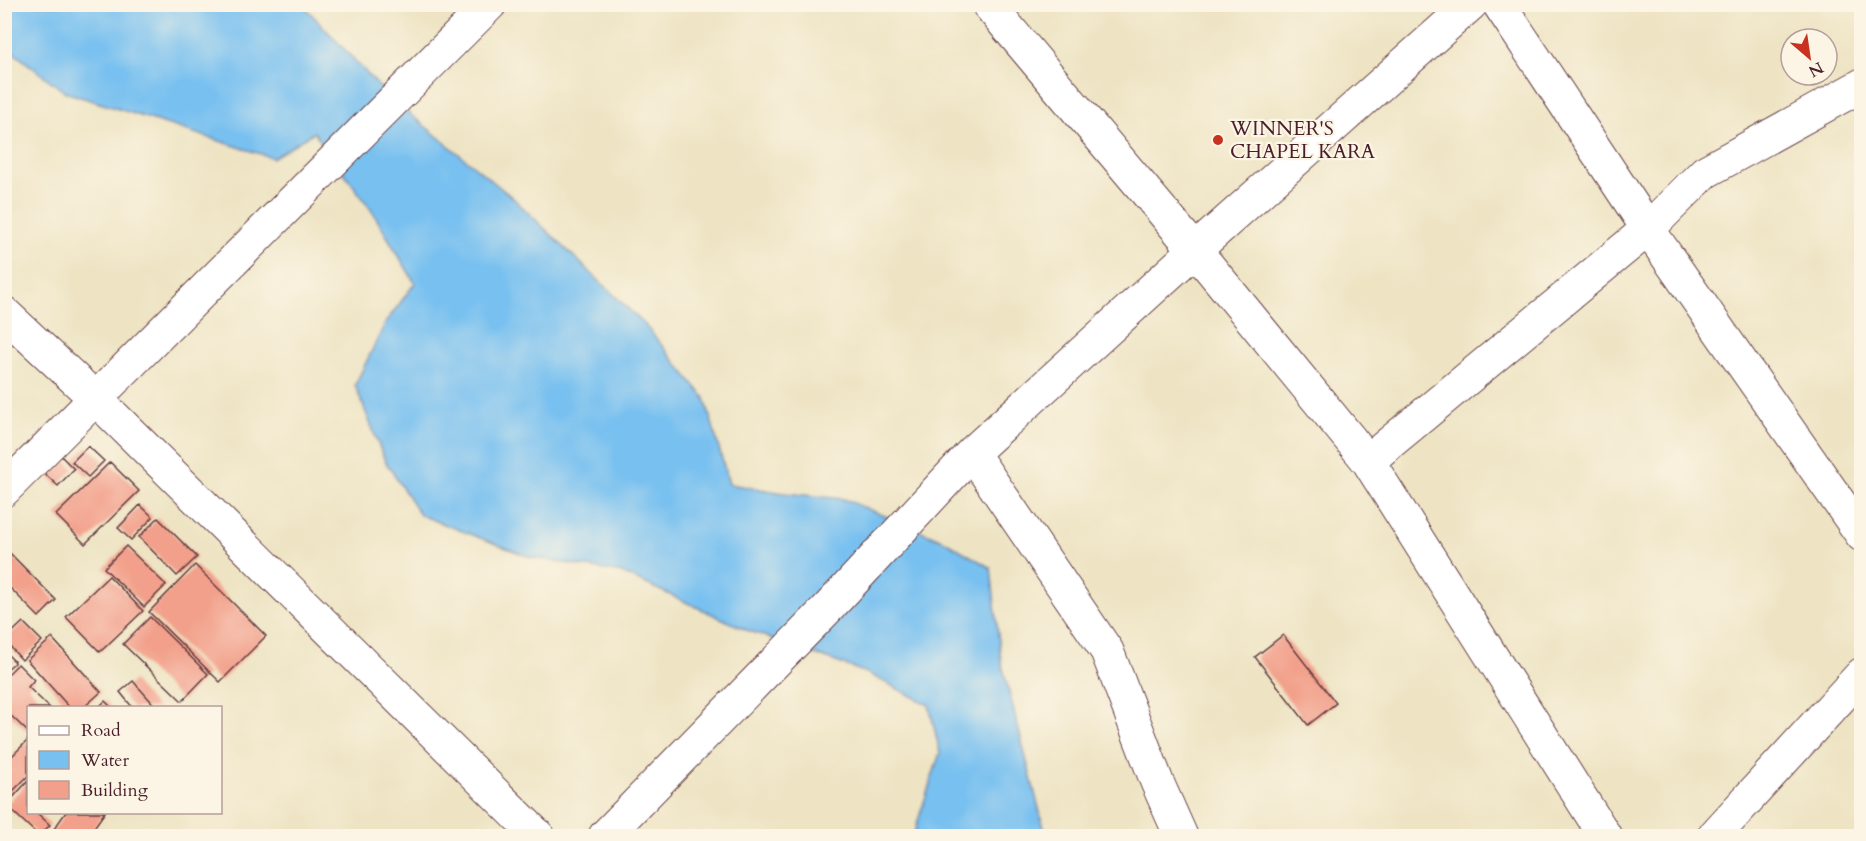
<svg xmlns="http://www.w3.org/2000/svg" width="1866" height="841" font-family="Cardo,serif">
  <style>
    .water { fill: #77c0f0; stroke: #60708e; stroke-width: 1.5 }
    .building { fill: #f2a08b }
    .lines { fill: none; stroke-linecap: round; stroke-linejoin: round }
    .minor-casing { stroke: #633d42; stroke-width: 35 }
    .minor { stroke: #fff; stroke-width: 33 }
    .poi-dot { fill: #c8321e; stroke: #fcf5e5; stroke-width: 2 }
    .labels { text-anchor: middle; dominant-baseline: central; stroke-width: 4.5; stroke-linejoin: round; paint-order: stroke }
    .poi-label { font-size: 20px; fill: #4a1f2b; stroke: #fcf5e5; text-anchor: start }
  </style>
  <rect width="100%" height="100%" fill="#fcf5e5"/>
  <filter id="ink" filterUnits="userSpaceOnUse"><feTurbulence type="fractalNoise" baseFrequency=".0167" numOctaves="2"/><feDisplacementMap in="SourceGraphic" scale="12" xChannelSelector="R" yChannelSelector="G"/><feConvolveMatrix kernelMatrix="1 2 1 2 8 2 1 2 1" color-interpolation-filters="sRGB"/></filter>
  <filter id="wash" filterUnits="userSpaceOnUse"><feTurbulence type="fractalNoise" baseFrequency=".008" numOctaves="4" result="noise"/><feDisplacementMap in="SourceGraphic" scale="24" xChannelSelector="R" yChannelSelector="G"/><feGaussianBlur stdDeviation="1.35" result="paint"/><feColorMatrix in="noise" values="0 0 0 0 0 0 0 0 0 0 0 0 0 0 0 0 0 1.4 0 .05"/><feComposite in="paint" operator="in"/></filter>
  <g filter="url(#wash)">
    <rect width="100%" height="100%" fill="#eee4c4"/>
    <path class="water" d="M4,5H303L388,96L513,198L644,324L705,398L729,484L784,493L844,499L945,541L991,568L1001,661L1046,836H913L940,753L929,705L867,673L747,630L622,573L530,557L420,515L385,461L355,385L386,322L415,283L372,211L314,132L273,158L65,92L5,46Z"/>
    <g id="blocks">
      <path class="building" d="M88,446L104,461L88,477L72,462Z
        M60,455L74,469L58,486L43,472Z
        M110,462L139,491L85,544L56,515Z
        M140,505L153,517L131,540L118,528Z
        M158,518L197,557L177,576L139,537Z
        M126,546L166,585L144,607L104,568Z
        M4,547L56,600L39,617L4,582Z
        M195,565L266,636L220,682L149,612Z
        M109,576L143,611L100,652L66,617Z
        M150,617L208,674L182,701L123,644Z
        M23,622L42,641L22,660L4,640Z
        M1283,635L1336,703L1308,725L1255,657Z
        M52,638L101,692L83,708H70L27,660Z
        M4,651L15,662L4,672Z
        M18,664L34,680L28,687L50,708H28V732L4,709V678Z
        M133,681L157,708H133L120,692Z
        M105,701L112,708H98Z
        M28,740V776L4,800V764Z
        M28,781V812H36L50,825L39,836L6,805Z
        M66,812H105L88,836H49Z"/>
    </g>
  </g>
  <g filter="url(#ink)">
    <use href="#blocks" fill-opacity="0" stroke="#633d42" stroke-width="1.5"/>
    <g class="lines">
      <defs>
        <path id="minor" d="M988,4L1195,250L1368,461L1605,836
          M1499,4L1648,229L1862,535
          M4,313L96,399L538,836
          M972,453L1107,651L1157,782L1181,836
          M1368,461L1648,229L1705,172L1862,85
          M4,490L490,4
          M605,836L830,606L972,453L1195,250L1471,4
          M1714,836L1862,674"/>
      </defs>
      <use href="#minor" class="minor-casing"/>
      <use href="#minor" class="minor"/>
    </g>
  </g>
  <circle class="poi-dot" cx="1218" cy="140" r="6"/>
  <g class="labels">
    <g class="poi-label">
      <text x="1230" y="128">WINNER'S<tspan x="1230" dy="23">CHAPEL KARA</tspan></text>
    </g>
  </g>
  <rect width="1866" height="841" fill="none" stroke="#fcf5e5" stroke-width="24"/>
  <rect x="27" y="706" width="195" height="108" fill="#fcf5e5" stroke="#b59f9b" stroke-width="1.5"/>
  <rect x="39" y="726" width="30" height="9" fill="#ffffff" stroke="#b59f9b" stroke-width="1.5"/>
  <text x="81" y="736" font-size="18" fill="#4a1f2b">Road</text>
  <rect x="39" y="751" width="30" height="18" fill="#77c0f0" stroke="#b59f9b" stroke-width="1.5"/>
  <text x="81" y="766" font-size="18" fill="#4a1f2b">Water</text>
  <rect x="39" y="781" width="30" height="18" fill="#f2a08b" stroke="#b59f9b" stroke-width="1.5"/>
  <text x="81" y="796" font-size="18" fill="#4a1f2b">Building</text>
  <g transform="translate(1809 57) rotate(151)"><circle r="28" fill="#fcf5e5" stroke="#b59f9b" stroke-width="1.5"/>
  <path d="M0-4.5L10 22L0 15L-10 22Z" fill="#c8321e"/>
  <text y="-9" font-size="16" font-weight="bold" text-anchor="middle" fill="#4a1f2b">N</text>
  </g>
</svg>
